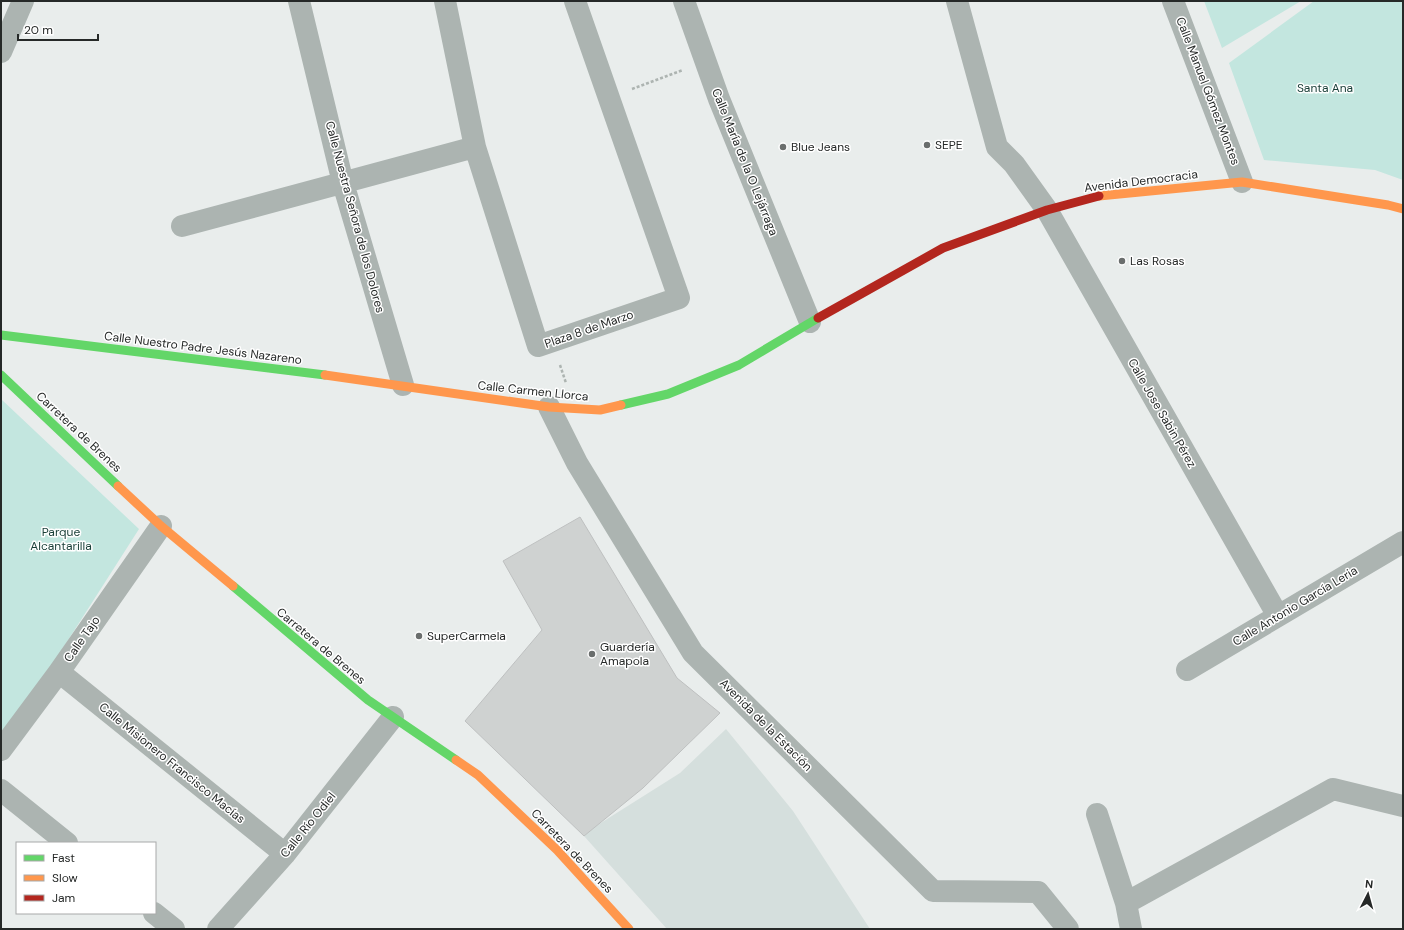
<svg xmlns="http://www.w3.org/2000/svg" width="1404" height="930" font-family="'DM Sans',sans-serif">
  <style>
    .built { fill: #d5dfdd }
    .green { fill: #c3e6df }
    .building { fill: #cfd2d1; stroke: #bec0c0 }
    .lines { fill: none; stroke-linecap: round; stroke-linejoin: round }
    .path { stroke: #adb4b1; stroke-width: 2.5; stroke-dasharray: 3 2; stroke-linecap: butt }
    .street { stroke: #acb4b1; stroke-width: 22 }
    .fast { stroke: #63d668; stroke-width: 9 }
    .slow { stroke: #ff974d; stroke-width: 9 }
    .jam { stroke: #b3261e; stroke-width: 9 }
    .poi-dot { fill: #6a6e6d; stroke: #fff; stroke-width: 1.5 }
    .labels { text-anchor: middle; dominant-baseline: central; stroke-width: 3; stroke-linejoin: round; paint-order: stroke }
    .park-label { font-size: 12px; fill: #173d36; stroke: #fff }
    .street-label { font-size: 12px; fill: #262928; stroke: #fff }
    .poi-label { font-size: 12px; fill: #262928; stroke: #fff; text-anchor: start }
  </style>
  <rect width="100%" height="100%" fill="#e9edec"/>
  <path class="built" d="M726,729L793,811L870,929H667L584,836L596,826L680,773Z"/>
  <path class="green" d="M1204,1H1301L1222,48Z
    M1314,1H1403V180L1375,170L1264,160L1229,63Z
    M1,399L139,529L1,745Z"/>
  <path class="building" d="M580,517L677,678L720,713L643,788L584,836L465,721L542,630L503,561Z"/>
  <g class="lines">
    <path class="path" d="M632,89L683,70
      M560,365L566,383"/>
    <path class="street" d="M299,1L343,183L403,385
      M445,1L475,147L538,346L679,298L575,1
      M684,1L719,99L810,322
      M957,1L997,147L1014,164L1047,210L1278,616
      M1173,1L1242,182
      M1,52L23,1
      M182,226L475,147
      M549,407L577,463L693,653L933,891L1038,892L1068,929
      M1187,670L1403,542
      M59,672L285,854
      M1,750L59,672L161,526
      M1,790L67,843
      M1097,814L1126,903L1131,929
      M1126,903L1333,789L1403,806
      M154,913L174,929
      M218,929L285,854L393,717"/>
    <path class="fast" d="M1,335L325,375
      M1,375L118,486
      M621,405L668,394L739,365L818,318
      M233,586L368,700L456,760"/>
    <path class="slow" d="M1099,196L1242,182L1388,205L1403,209
      M325,375L549,407L600,410L621,405
      M118,486L161,526L233,586
      M456,760L478,775L557,850L629,929"/>
    <path class="jam" d="M818,318L943,248L1047,210L1099,196"/>
  </g>
  <g class="poi-dot">
    <circle cx="927" cy="145" r="4"/>
    <circle cx="783" cy="147" r="4"/>
    <circle cx="1122" cy="261" r="4"/>
    <circle cx="419" cy="636" r="4"/>
    <circle cx="592" cy="654" r="4"/>
  </g>
  <g class="labels">
    <g class="park-label">
      <text x="1325" y="88">Santa Ana</text>
      <text x="61" y="532">Parque<tspan x="61" dy="14">Alcantarilla</tspan></text>
    </g>
    <g class="street-label">
      <text transform="translate(1208 91) rotate(69)">Calle Manuel Gómez Montes</text>
      <text transform="translate(745 162) rotate(68)">Calle María de la O Lejárraga</text>
      <text transform="translate(1141 181) rotate(-7)">Avenida Democracia</text>
      <text transform="translate(355 217) rotate(75)">Calle Nuestra Señora de los Dolores</text>
      <text transform="translate(589 329) rotate(-19)">Plaza 8 de Marzo</text>
      <text transform="translate(203 348) rotate(7)">Calle Nuestro Padre Jesús Nazareno</text>
      <text transform="translate(533 391) rotate(6)">Calle Carmen Llorca</text>
      <text transform="translate(1162 413) rotate(60)">Calle Jose Sabin Pérez</text>
      <text transform="translate(79 432) rotate(43)">Carretera de Brenes</text>
      <text transform="translate(1295 606) rotate(-31)">Calle Antonio García Leria</text>
      <text transform="translate(82 639) rotate(-55)">Calle Tajo</text>
      <text transform="translate(321 646) rotate(40)">Carretera de Brenes</text>
      <text transform="translate(766 725) rotate(45)">Avenida de la Estación</text>
      <text transform="translate(172 763) rotate(39)">Calle Misionero Francisco Macías</text>
      <text transform="translate(308 825) rotate(-51)">Calle Río Odiel</text>
      <text transform="translate(572 851) rotate(46)">Carretera de Brenes</text>
    </g>
    <g class="poi-label">
      <text x="935" y="145">SEPE</text>
      <text x="791" y="147">Blue Jeans</text>
      <text x="1130" y="261">Las Rosas</text>
      <text x="427" y="636">SuperCarmela</text>
      <text x="600" y="647">Guardería<tspan x="600" dy="14">Amapola</tspan></text>
    </g>
  </g>
  <rect width="1404" height="930" fill="none" stroke="#262928" stroke-width="4"/>
  <rect x="16" y="842" width="140" height="72" fill="#ffffff" stroke="#a8a9a9"/>
  <rect x="24" y="855" width="20" height="6" fill="#63d668" stroke="#a8a9a9"/>
  <text x="52" y="862" font-size="12" fill="#262928">Fast</text>
  <rect x="24" y="875" width="20" height="6" fill="#ff974d" stroke="#a8a9a9"/>
  <text x="52" y="882" font-size="12" fill="#262928">Slow</text>
  <rect x="24" y="895" width="20" height="6" fill="#b3261e" stroke="#a8a9a9"/>
  <text x="52" y="902" font-size="12" fill="#262928">Jam</text>
  <g transform="translate(1368 894) rotate(6)" stroke="#ffffff" stroke-width="3" paint-order="stroke">
  <path d="M0-3L7 15L0 10L-7 15Z" fill="#262928"/>
  <text y="-6" font-size="11" font-weight="bold" text-anchor="middle" fill="#262928">N</text>
  </g>
  <path d="M18 34v6h80v-6" fill="none" stroke="#262928" stroke-width="2"/>
  <text x="24" y="34" font-size="12" fill="#262928" stroke="#ffffff" stroke-width="3" paint-order="stroke">20 m</text>
</svg>
